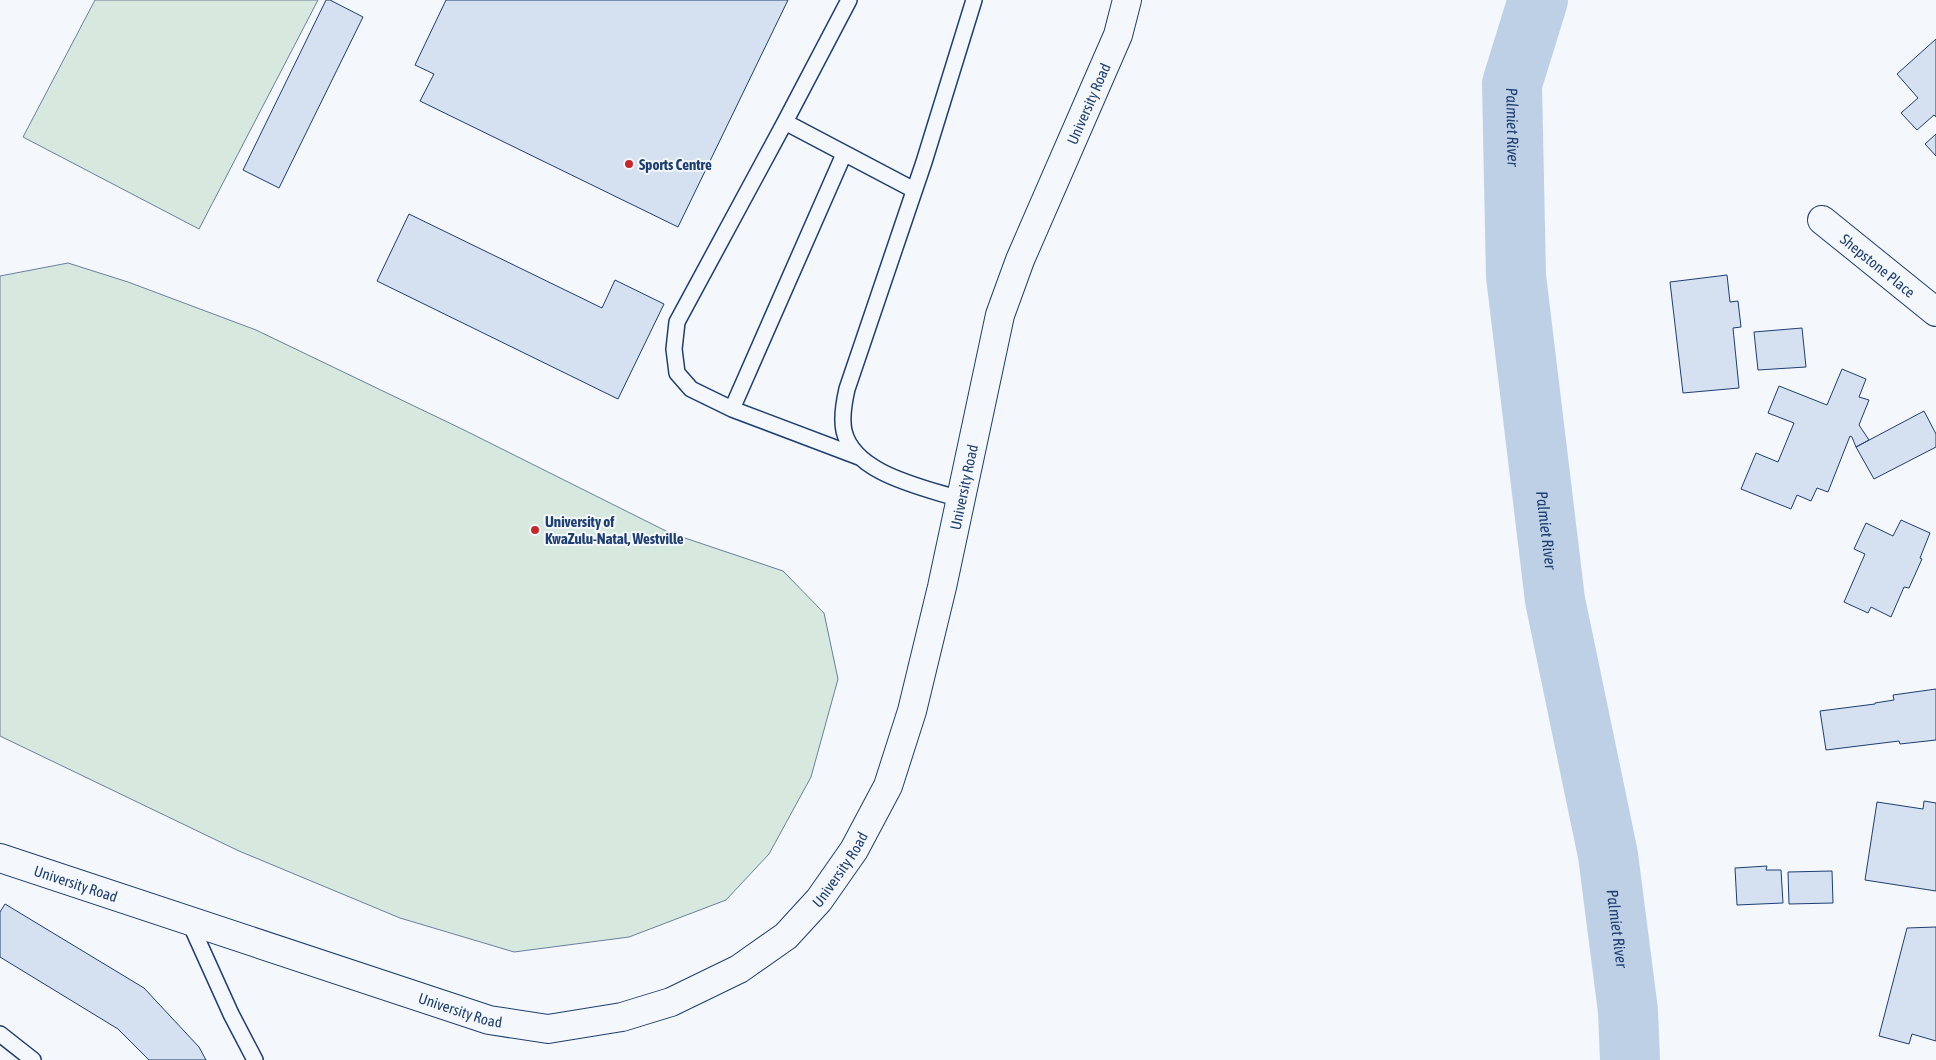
<svg xmlns="http://www.w3.org/2000/svg" width="1936" height="1060" font-family="'Asap Condensed',sans-serif">
  <style>
    .green { fill: #d7e8df; stroke: #687fa3 }
    .lines { fill: none; stroke-linecap: round; stroke-linejoin: round }
    .river { stroke: #bed0e5; stroke-width: 60 }
    .building { fill: #d5e0f0; stroke: #1d3f73 }
    .service-casing { stroke: #1d3f73; stroke-width: 18 }
    .minor-casing { stroke: #1d3f73; stroke-width: 30 }
    .tertiary-casing { stroke: #1d3f73; stroke-width: 30 }
    .service { stroke: #f4f7fb; stroke-width: 15 }
    .minor { stroke: #f4f7fb; stroke-width: 28 }
    .tertiary { stroke: #f4f7fb; stroke-width: 28 }
    .poi-dot { fill: #c62828; stroke: #f4f7fb; stroke-width: 2 }
    .labels { text-anchor: middle; dominant-baseline: central; stroke-width: 4; stroke-linejoin: round; paint-order: stroke }
    .street-label { font-size: 15px; fill: #1d3f73; stroke: #f4f7fb }
    .poi-label { font-size: 15px; font-weight: bold; fill: #1d3f73; stroke: #f4f7fb; text-anchor: start }
    .water-label { font-size: 16px; font-style: italic; fill: #1d3f73; stroke: #f4f7fb }
  </style>
  <rect width="100%" height="100%" fill="#f4f7fb"/>
  <path class="green" d="M95,0H318L199,229L23,137Z
    M68,263L128,282L256,330L464,430L670,533L783,571L824,613L838,679L811,777L769,854L726,900L629,937L514,952L400,918L239,851L0,736V276Z"/>
  <g class="lines">
    <path class="river" id="s1" d="M1538,0L1512,84L1516,276L1555,600L1608,855L1628,1011L1630,1060"/>
  </g>
  <path class="building" d="M326,0H330L363,17L279,188L243,170Z
    M446,0H788L678,227L420,101L434,74L415,65Z
    M1936,39V117L1934,115L1917,130L1901,113L1918,98L1897,74Z
    M1936,134V156L1925,144Z
    M409,214L602,308L615,280L664,304L618,399L377,281Z
    M1727,275L1730,302L1738,301L1741,327L1733,328L1739,388L1683,393L1670,282Z
    M1802,328L1806,367L1758,370L1754,332Z
    M1842,369L1866,379L1859,397L1869,400L1859,425L1869,440L1856,447L1852,437L1850,436L1828,492L1817,488L1811,501L1797,495L1791,509L1741,489L1756,453L1778,462L1794,423L1768,413L1779,386L1827,405Z
    M1924,411L1936,434V447L1874,479L1856,447Z
    M1901,520L1930,533L1920,558L1922,559L1909,588L1904,587L1891,617L1871,607L1868,613L1844,602L1865,554L1854,549L1866,523L1893,536Z
    M1936,689V740L1900,744L1899,741L1826,750L1820,711L1875,704V703L1894,700L1893,695Z
    M1924,801L1936,803V891L1865,880L1877,802L1923,809Z
    M1767,866L1766,870H1781L1783,903L1737,905L1735,868Z
    M1832,871L1833,903L1789,904L1788,872Z
    M5,904L144,988L199,1047L206,1060H149L118,1029L0,957V912Z
    M1936,927V1041L1912,1034L1909,1044L1879,1036L1907,928Z"/>
  <g class="lines">
    <defs>
      <path id="service" d="M849,0L785,122L677,322L674,349L677,373L691,389L732,409L859,457
        M785,122L914,190
        M732,409L844,154
        M959,499C923,487 854,474 844,431C841,417 844,402 847,389L924,162L974,0
        M189,921L231,1014L255,1060
        M0,1034L33,1060"/>
      <g id="minor">
        <path id="s2" d="M1822,220L1936,312"/>
      </g>
      <g id="tertiary">
        <path id="s3" d="M0,858L489,1020L548,1029L622,1017L671,1002L739,969L786,936L819,900L854,850L888,786L912,711L942,587L1000,315L1020,260L1118,35L1127,0"/>
      </g>
    </defs>
    <use href="#service" class="service-casing"/>
    <use href="#minor" class="minor-casing"/>
    <use href="#tertiary" class="tertiary-casing"/>
    <use href="#service" class="service"/>
    <use href="#minor" class="minor"/>
    <use href="#tertiary" class="tertiary"/>
  </g>
  <g class="poi-dot">
    <circle cx="629" cy="164" r="5"/>
    <circle cx="535" cy="530" r="5"/>
  </g>
  <g class="labels">
    <g class="street-label">
      <text stroke="none"><textPath href="#s3" startOffset="1730">University Road</textPath></text>
      <text stroke="none"><textPath href="#s2" startOffset="72">Shepstone Place</textPath></text>
      <text stroke="none"><textPath href="#s3" startOffset="1325">University Road</textPath></text>
      <text stroke="none"><textPath href="#s3" startOffset="920">University Road</textPath></text>
      <text stroke="none"><textPath href="#s3" startOffset="80">University Road</textPath></text>
      <text stroke="none"><textPath href="#s3" startOffset="485">University Road</textPath></text>
    </g>
    <g class="poi-label">
      <text x="639" y="164">Sports Centre</text>
      <text x="545" y="521">University of<tspan x="545" dy="17">KwaZulu-Natal, Westville</tspan></text>
    </g>
    <g class="water-label">
      <text stroke="none"><textPath href="#s1" startOffset="131">Palmiet River</textPath></text>
      <text stroke="none"><textPath href="#s1" startOffset="536">Palmiet River</textPath></text>
      <text stroke="none"><textPath href="#s1" startOffset="941">Palmiet River</textPath></text>
    </g>
  </g>
</svg>
